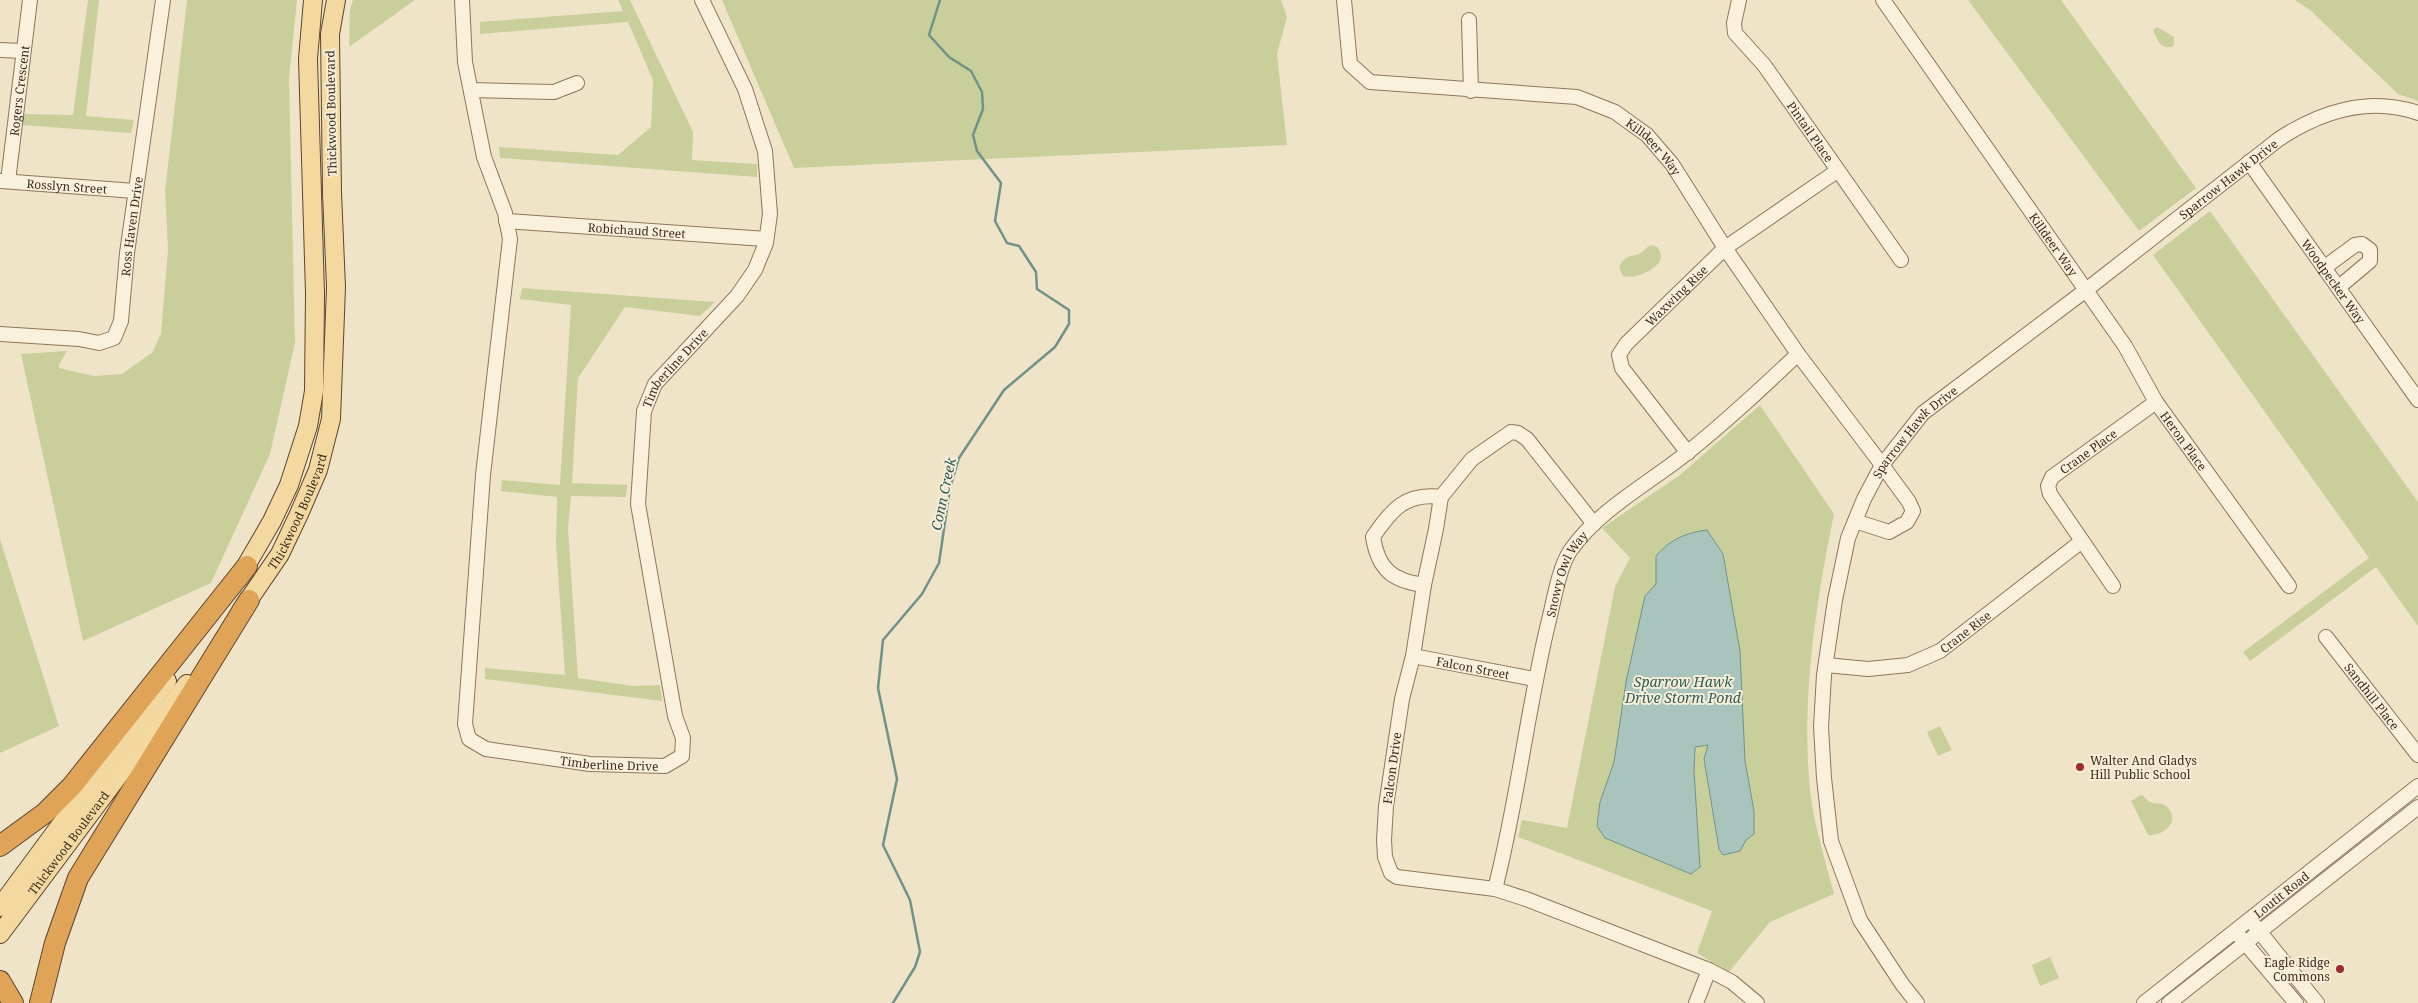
<svg xmlns="http://www.w3.org/2000/svg" width="2418" height="1003" font-family="'Noto Serif',serif">
  <style>
    .green { fill: #c9cf9b }
    .water { fill: #a9c4bc; stroke: #6f938a }
    .lines { fill: none; stroke-linecap: round; stroke-linejoin: round }
    .stream { stroke: #6f938a; stroke-width: 2.5 }
    .minor-casing { stroke: #8d765c; stroke-width: 16 }
    .major-casing { stroke: #5b4430; stroke-width: 20 }
    .highway-casing { stroke: #5b4430; stroke-width: 22 }
    .minor { stroke: #faf1dc; stroke-width: 14 }
    .major { stroke: #f3d9a0; stroke-width: 18 }
    .highway { stroke: #e0a458; stroke-width: 20 }
    .poi-dot { fill: #9e2a2b; stroke: #f7eed8; stroke-width: 2 }
    .labels { text-anchor: middle; dominant-baseline: central; stroke-width: 4; stroke-linejoin: round; paint-order: stroke }
    .street-label { font-size: 12px; fill: #3d2e20; stroke: #f7eed8 }
    .poi-label { font-size: 12px; fill: #3d2e20; stroke: #f7eed8; text-anchor: start }
    .water-label { font-size: 14px; font-style: italic; fill: #2f5d5a; stroke: #f7eed8 }
  </style>
  <rect width="100%" height="100%" fill="#f0e4c8"/>
  <path class="green" d="M88,0H99L86,116L134,120L131,133L21,125L23,114L73,115Z
    M187,0H297L289,78L295,343L270,454L211,583L83,641L21,354L67,351L59,365V368L94,376L122,374L153,352L161,333L168,250L165,191Z
    M353,0H415L349,47L350,9Z
    M618,0H630L693,132L692,160L757,164V177L500,158L499,147L618,155L651,127L653,80L628,22L480,34V22L623,11Z
    M722,0H1281L1287,17L1277,54L1287,145L794,168Z
    M1968,0H2061L2196,188L2139,231Z
    M2295,0H2418V101L2398,94L2310,10Z
    M2157,27L2174,37V46C2161,51 2157,40 2153,30Z
    M2210,211L2418,502V626L2376,567L2250,661L2243,652L2369,558L2153,255Z
    M1651,245L1657,247C1673,266 1635,280 1623,276L1619,267C1627,252 1631,259 1642,252C1646,250 1646,247 1651,245Z
    M522,288L715,302L700,316L625,307L578,378L572,483L627,485L626,497L571,496L568,528L578,678L633,686L660,685L662,701L485,679V668L565,675L556,544L557,497L501,491L502,480L560,485L571,305L520,299Z
    M1760,405L1834,514C1816,603 1801,698 1810,790C1814,824 1825,860 1834,894L1770,922L1729,972L1697,953L1712,911L1518,837L1522,820L1567,828L1615,587L1630,558L1602,528L1680,475Z
    M0,539L59,726L0,753Z
    M1940,726L1952,750L1938,756L1927,732Z
    M2141,795C2145,796 2146,800 2150,802C2157,805 2162,801 2168,808C2181,822 2162,837 2148,835L2131,801Z
    M2050,957L2059,978L2040,986L2032,965Z"/>
  <path class="water" d="M1707,530L1723,554L1740,651L1745,761L1754,811V834L1746,840L1740,851L1723,855L1719,849L1704,759L1708,745L1695,747L1694,771L1700,867L1691,874L1605,838L1597,826L1600,802L1614,762L1626,682L1645,596L1656,584V556C1671,539 1685,533 1707,530Z"/>
  <g class="lines">
    <path class="stream" d="M893,1003L915,967L920,952L910,900L883,845L897,779L878,688L883,640L922,594L939,563L950,488L959,458L1004,390L1055,347L1069,324V310L1037,289L1036,272L1019,246L1007,243L995,221L1001,183L977,151L973,135L983,109L982,92L971,71L949,57L929,35L940,0"/>
    <defs>
      <g id="minor">
        <path id="s1" d="M462,0L465,62L484,157L505,213L510,239L483,475L465,724L469,739L486,749L590,764L665,766L682,756L683,738L675,716L638,504L644,411L655,384L737,296L755,270L766,243L770,214L765,151L745,89L702,0"/>
        <path id="s2" d="M1344,0L1350,64L1370,82L1577,97L1615,112L1647,135L1672,164L1725,248L1798,354L1882,465L1909,502L1913,511L1907,522L1889,532L1855,521"/>
        <path id="s3" d="M1739,0L1734,23L1735,33L1764,65L1901,260"/>
        <path id="s4" d="M1883,0L2125,346L2156,402L2289,586"/>
        <path d="M1469,20L1471,91"/>
        <path d="M0,50L23,51"/>
        <path d="M471,90L554,92L577,83"/>
        <path id="s5" d="M2249,162L2418,400"/>
        <path id="s6" d="M1,181L135,191"/>
        <path id="s7" d="M8,181L30,0"/>
        <path id="s8" d="M506,221L766,239"/>
        <path d="M2325,267L2355,245L2362,244L2370,250V261L2339,287"/>
        <path id="s9" d="M0,334L79,339L99,343L114,338L121,321L127,253L163,0"/>
        <path id="s10" d="M1688,453L1622,368L1619,355L1626,344L1725,248L1837,171"/>
        <path d="M1594,524L1527,439L1518,433L1511,432L1472,459L1441,497L1436,529L1424,585L1413,656L1402,699L1386,806L1384,840L1385,857L1391,873L1397,877L1495,889L1526,899L1709,970L1732,982L1757,1003"/>
        <path d="M1424,585C1392,581 1378,569 1373,537C1391,510 1406,492 1441,497"/>
        <path id="s11" d="M2113,586L2050,494L2048,486L2052,477L2156,402"/>
        <path id="s12" d="M2326,637L2418,755"/>
        <path id="s13" d="M1413,656L1534,679"/>
        <path id="s14" d="M1826,665L1868,669L1908,665L1940,651L2082,541"/>
        <path id="s15" d="M1495,889C1518,800 1527,709 1549,620C1554,600 1559,568 1570,551C1599,509 1650,483 1688,452C1727,421 1762,388 1798,354"/>
        <path d="M2255,926L2317,1003"/>
        <path d="M2240,937L2296,1003"/>
        <path d="M1696,1003L1709,970"/>
        <path id="s16" d="M1917,1003L1902,984L1860,920L1831,841L1824,778L1821,727L1824,675L1835,600L1848,538L1864,499L1882,465L1923,413L2086,290L2279,139C2320,112 2369,96 2418,113"/>
        <path id="s17" d="M2144,1003L2418,786"/>
        <path d="M2169,1003L2418,807"/>
      </g>
      <g id="major">
        <path d="M239,578L272,521L289,485L308,426L314,391L315,293L308,59L313,0"/>
        <path id="s18" d="M241,611L280,554L299,514L318,470L331,419L336,287L332,193L330,34L336,0"/>
        <path d="M0,907L167,681"/>
        <path id="s19" d="M0,934L187,684"/>
      </g>
      <path id="highway" d="M0,846L45,813L72,786L247,566
        M0,981L13,1003
        M40,1003L55,943L78,878L249,600"/>
    </defs>
    <use href="#minor" class="minor-casing"/>
    <use href="#major" class="major-casing"/>
    <use href="#highway" class="highway-casing"/>
    <use href="#minor" class="minor"/>
    <use href="#major" class="major"/>
    <use href="#highway" class="highway"/>
  </g>
  <g class="poi-dot">
    <circle cx="2080" cy="767" r="5"/>
    <circle cx="2340" cy="969" r="5"/>
  </g>
  <g class="labels">
    <g class="street-label">
      <text stroke="none"><textPath href="#s7" startOffset="91">Rogers Crescent</textPath></text>
      <text transform="translate(331 113) rotate(-91)">Thickwood Boulevard</text>
      <text stroke="none"><textPath href="#s3" startOffset="158">Pintail Place</textPath></text>
      <text stroke="none"><textPath href="#s2" startOffset="392">Killdeer Way</textPath></text>
      <text stroke="none"><textPath href="#s16" startOffset="1022">Sparrow Hawk Drive</textPath></text>
      <text stroke="none"><textPath href="#s6" startOffset="66">Rosslyn Street</textPath></text>
      <text stroke="none"><textPath href="#s9" startOffset="229">Ross Haven Drive</textPath></text>
      <text stroke="none"><textPath href="#s8" startOffset="131">Robichaud Street</textPath></text>
      <text stroke="none"><textPath href="#s4" startOffset="298">Killdeer Way</textPath></text>
      <text stroke="none"><textPath href="#s5" startOffset="146">Woodpecker Way</textPath></text>
      <text stroke="none"><textPath href="#s10" startOffset="204">Waxwing Rise</textPath></text>
      <text stroke="none"><textPath href="#s1" startOffset="1371">Timberline Drive</textPath></text>
      <text stroke="none"><textPath href="#s16" startOffset="618">Sparrow Hawk Drive</textPath></text>
      <text stroke="none"><textPath href="#s4" startOffset="534">Heron Place</textPath></text>
      <text stroke="none"><textPath href="#s11" startOffset="174">Crane Place</textPath></text>
      <text stroke="none"><textPath href="#s18" startOffset="115">Thickwood Boulevard</textPath></text>
      <text stroke="none"><textPath href="#s15" startOffset="324">Snowy Owl Way</textPath></text>
      <text stroke="none"><textPath href="#s14" startOffset="149">Crane Rise</textPath></text>
      <text stroke="none"><textPath href="#s13" startOffset="61">Falcon Street</textPath></text>
      <text stroke="none"><textPath href="#s12" startOffset="75">Sandhill Place</textPath></text>
      <text stroke="none"><textPath href="#s1" startOffset="892">Timberline Drive</textPath></text>
      <text transform="translate(1392 768) rotate(-82)">Falcon Drive</text>
      <text stroke="none"><textPath href="#s19" startOffset="114">Thickwood Boulevard</textPath></text>
      <text stroke="none"><textPath href="#s17" startOffset="175">Loutit Road</textPath></text>
    </g>
    <g class="poi-label">
      <text x="2090" y="760">Walter And Gladys<tspan x="2090" dy="14">Hill Public School</tspan></text>
      <text x="2330" y="962" text-anchor="end">Eagle Ridge<tspan x="2330" dy="14">Commons</tspan></text>
    </g>
    <g class="water-label">
      <text transform="translate(943 494) rotate(-78)">Conn Creek</text>
      <text x="1683" y="681">Sparrow Hawk<tspan x="1683" dy="16">Drive Storm Pond</tspan></text>
    </g>
  </g>
</svg>
